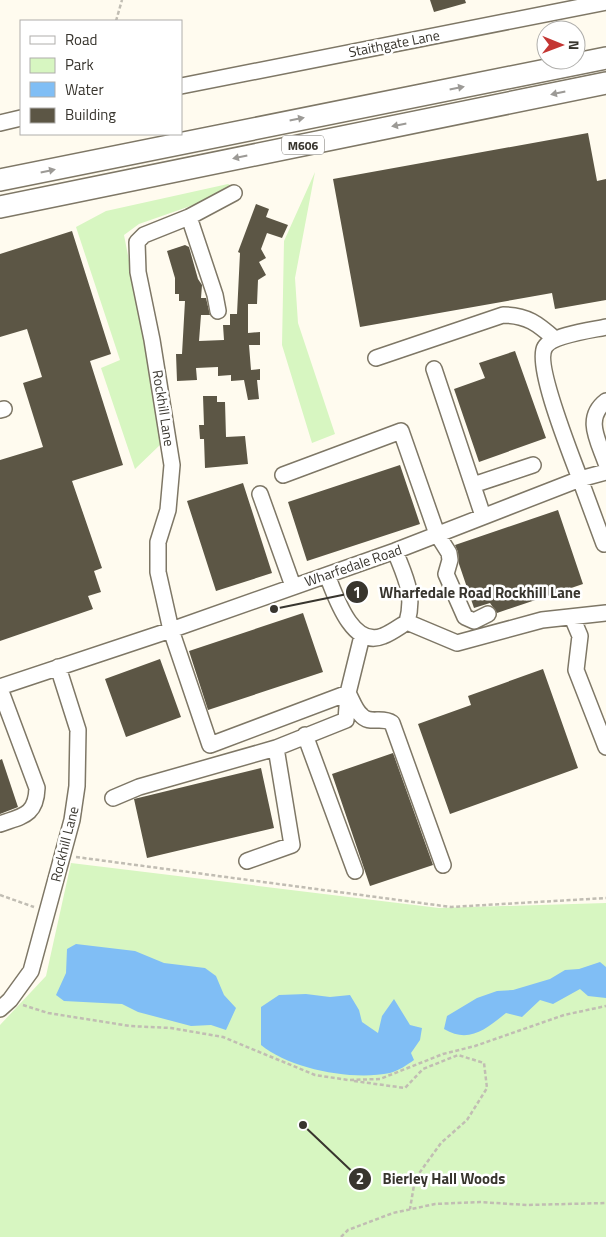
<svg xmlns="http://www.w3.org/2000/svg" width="606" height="1237" font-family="'Titillium Web',sans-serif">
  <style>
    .green { fill: #d7f6c1 }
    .water { fill: #80bef5 }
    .building { fill: #5c5645 }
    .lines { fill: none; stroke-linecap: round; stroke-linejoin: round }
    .minor-casing { stroke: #7e7766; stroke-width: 18 }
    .highway-casing { stroke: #7e7766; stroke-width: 24 }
    .path { stroke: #c1bdb3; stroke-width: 2.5; stroke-dasharray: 4 2.5; stroke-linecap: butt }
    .minor { stroke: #fff; stroke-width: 15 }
    .highway { stroke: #fff; stroke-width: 21 }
    .oneway { fill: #9c9a96 }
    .labels { text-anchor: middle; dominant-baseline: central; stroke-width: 5; stroke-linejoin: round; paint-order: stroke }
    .shield { fill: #fff; stroke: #74726d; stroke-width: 1 }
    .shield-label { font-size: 12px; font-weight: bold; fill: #38352e }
    .street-label { font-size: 14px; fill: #38352e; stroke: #fff }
    .leader { fill: none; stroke: #38352e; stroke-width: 2 }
    .callout-dot { fill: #38352e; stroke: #fff; stroke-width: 2 }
    .mark-label { font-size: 15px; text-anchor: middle; font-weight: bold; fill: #fff }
    .callout-label { font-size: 15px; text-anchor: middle; font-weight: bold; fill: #38352e; stroke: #fff; stroke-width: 5; stroke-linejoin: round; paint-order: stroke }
  </style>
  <rect width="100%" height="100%" fill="#fffbef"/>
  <path class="green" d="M315,172L295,278L298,323L335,434L312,443L282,345L284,241Z
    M228,184L239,189L139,224L124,235L148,358L161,444L135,469L101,368L120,360L76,227L106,211Z
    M71,863L439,908L606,903V1237H0V1025L46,976Z"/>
  <path class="water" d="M76,944L135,951L164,963L205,968L216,976L224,995L236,1008L226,1030L211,1025L191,1026L138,1012L122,1004L64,1001L56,995L66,973L67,949Z
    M600,962L606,967V998L588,996L580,989L553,1004L540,1000L522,1017L506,1013C486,1029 469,1044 444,1029L447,1016L477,998L497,991L513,990L550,979L565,970L579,969Z
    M306,994L330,997L350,995L359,1010L362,1022L378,1033L382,1016L394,999L410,1025L422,1028L420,1040L411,1053L414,1060C407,1065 398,1071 390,1073C352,1081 290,1069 261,1045V1007L279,995Z"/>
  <path class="building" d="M430,0H465L466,3L434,12Z
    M588,133L597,181L606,179V300L555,309L552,293L360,327L333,179Z
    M256,204L269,209L266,217L288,225L282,238L267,233L261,249L266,258L259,262L266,275L258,280L257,304H248V333L260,332V345H249L251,370L260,369V380H257L259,399L248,400L244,380L231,381V375L218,376V367L196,368L197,380L177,381L176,354H182L185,301H179V294H175V278L167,251L185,245L189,247L198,279L202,285L201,298H206L210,315H201L199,341L224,340L223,325H230V314H237L240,253L238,252Z
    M72,231L111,354L90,361L123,465L72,481L102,568L94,571L101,592L88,596L93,609L0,641V460L43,447L23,383L42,377L27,329L0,337V254Z
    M515,351L546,438L479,462L454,389L485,378L479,363Z
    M203,396H217V402H225L226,437L245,436L248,464L205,468L204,439H200L199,425H204Z
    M400,465L420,524L307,561L288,502Z
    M243,483L272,573L216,591L187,501Z
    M558,510L583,584L497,613L490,603L474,608L459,564L458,552L455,545Z
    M303,613L323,672L208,710L189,651Z
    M160,659L181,717L126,737L105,679Z
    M543,669L578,768L450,814L418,724L471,705L468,696Z
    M393,753L433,865L370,886L332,774Z
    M2,759L18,807L0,814V760Z
    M261,768L274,828L147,858L134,799Z"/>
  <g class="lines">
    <defs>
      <path id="minor" d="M181,86L606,2
        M0,123L21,118
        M234,193L189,217L144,235L137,242L138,272L152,340L172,465L168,510L158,542V572L171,630L210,745L348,693
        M189,217L215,295L218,311
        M376,358L503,315C527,315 538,324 555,339
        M434,369L483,516
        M606,401C584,418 598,440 606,463
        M0,410L4,409
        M283,475L401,431L437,534L449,553L450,560L446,574L465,617L474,621L488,614
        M473,485L533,465
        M260,494L293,586
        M604,544L580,479L606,472
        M327,575C335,595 352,649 383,636C391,633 399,627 407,622C415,594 405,577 395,551
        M572,617L580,636L576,670L606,747
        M407,622L457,643L542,620L606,613
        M0,687L171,630L395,551L580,479C572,457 534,364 545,347C552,335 592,330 606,327
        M0,689L37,788C36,816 22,816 0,824
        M348,693C352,700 355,710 361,715C369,725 382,716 392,723L443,865
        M305,735L355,871
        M113,798L139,787L276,748
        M247,861L292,845L276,748L346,720L348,693L362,636
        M0,1009L10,1000L31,971L72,820L77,786L78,730L58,667"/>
      <path id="highway" d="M0,180L606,58
        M0,207L606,83"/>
    </defs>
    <use href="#minor" class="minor-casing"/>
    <use href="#highway" class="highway-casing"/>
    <path class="path" d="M116,21L122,0
      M76,857L451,907L606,898
      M0,895L34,907
      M23,1005L48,1013L130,1026L171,1028L223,1037L315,1075L348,1080L380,1079L443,1054L475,1046L564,1015L606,1006
      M354,1081L405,1088L423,1069L458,1055L484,1063L487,1088L467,1120L441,1143L415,1179L410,1209
      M341,1237L348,1230L393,1213L435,1204L480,1202L527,1205L606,1203"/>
    <use href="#minor" class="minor"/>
    <use href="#highway" class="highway"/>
  </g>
  <defs><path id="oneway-solid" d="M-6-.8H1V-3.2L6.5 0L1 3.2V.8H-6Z" transform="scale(1.25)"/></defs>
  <g class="oneway">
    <use href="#oneway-solid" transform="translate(457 88) rotate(-11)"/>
    <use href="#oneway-solid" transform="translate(558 93) rotate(168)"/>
    <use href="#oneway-solid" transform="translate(297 119) rotate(-11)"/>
    <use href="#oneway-solid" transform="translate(399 125) rotate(169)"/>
    <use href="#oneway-solid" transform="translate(240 157) rotate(168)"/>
    <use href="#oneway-solid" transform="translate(48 171) rotate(-12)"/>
  </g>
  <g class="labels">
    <rect class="shield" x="282" y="135.5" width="42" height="19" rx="4"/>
    <g class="shield-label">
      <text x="303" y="145">M606</text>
    </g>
    <g class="street-label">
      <text transform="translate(394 43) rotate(-11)">Staithgate Lane</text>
      <text transform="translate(164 408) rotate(81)">Rockhill Lane</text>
      <text transform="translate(353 565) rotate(-19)">Wharfedale Road</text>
      <text transform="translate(64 844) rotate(-76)">Rockhill Lane</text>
    </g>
  </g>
  <path class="leader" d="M274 609L357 592M303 1125L360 1179"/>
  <g class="callout-dot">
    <circle cx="274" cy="609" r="5"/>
    <circle cx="303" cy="1125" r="5"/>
    <circle cx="357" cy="592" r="12"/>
    <circle cx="360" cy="1179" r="12"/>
  </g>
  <g class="mark-label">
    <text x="357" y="598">1</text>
    <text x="360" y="1184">2</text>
  </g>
  <g class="callout-label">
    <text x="480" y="598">Wharfedale Road Rockhill Lane</text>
    <text x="444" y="1184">Bierley Hall Woods</text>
  </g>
  <rect x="20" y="20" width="162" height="115" fill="#ffffff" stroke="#afaeab"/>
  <rect x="30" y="36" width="25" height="8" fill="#ffffff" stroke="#afaeab"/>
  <text x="65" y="45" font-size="15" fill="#38352e">Road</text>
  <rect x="30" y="58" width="25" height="15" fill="#d7f6c1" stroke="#afaeab"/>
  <text x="65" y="70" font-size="15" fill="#38352e">Park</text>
  <rect x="30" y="82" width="25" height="15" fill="#80bef5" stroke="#afaeab"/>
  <text x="65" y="95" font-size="15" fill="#38352e">Water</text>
  <rect x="30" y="108" width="25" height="15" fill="#5c5645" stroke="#afaeab"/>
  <text x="65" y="120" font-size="15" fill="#38352e">Building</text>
  <g transform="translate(561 45) rotate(91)"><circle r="24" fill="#ffffff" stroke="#afaeab"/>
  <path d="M0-4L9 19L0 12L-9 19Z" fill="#c43633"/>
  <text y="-8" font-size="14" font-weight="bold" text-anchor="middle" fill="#38352e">N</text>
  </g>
</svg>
